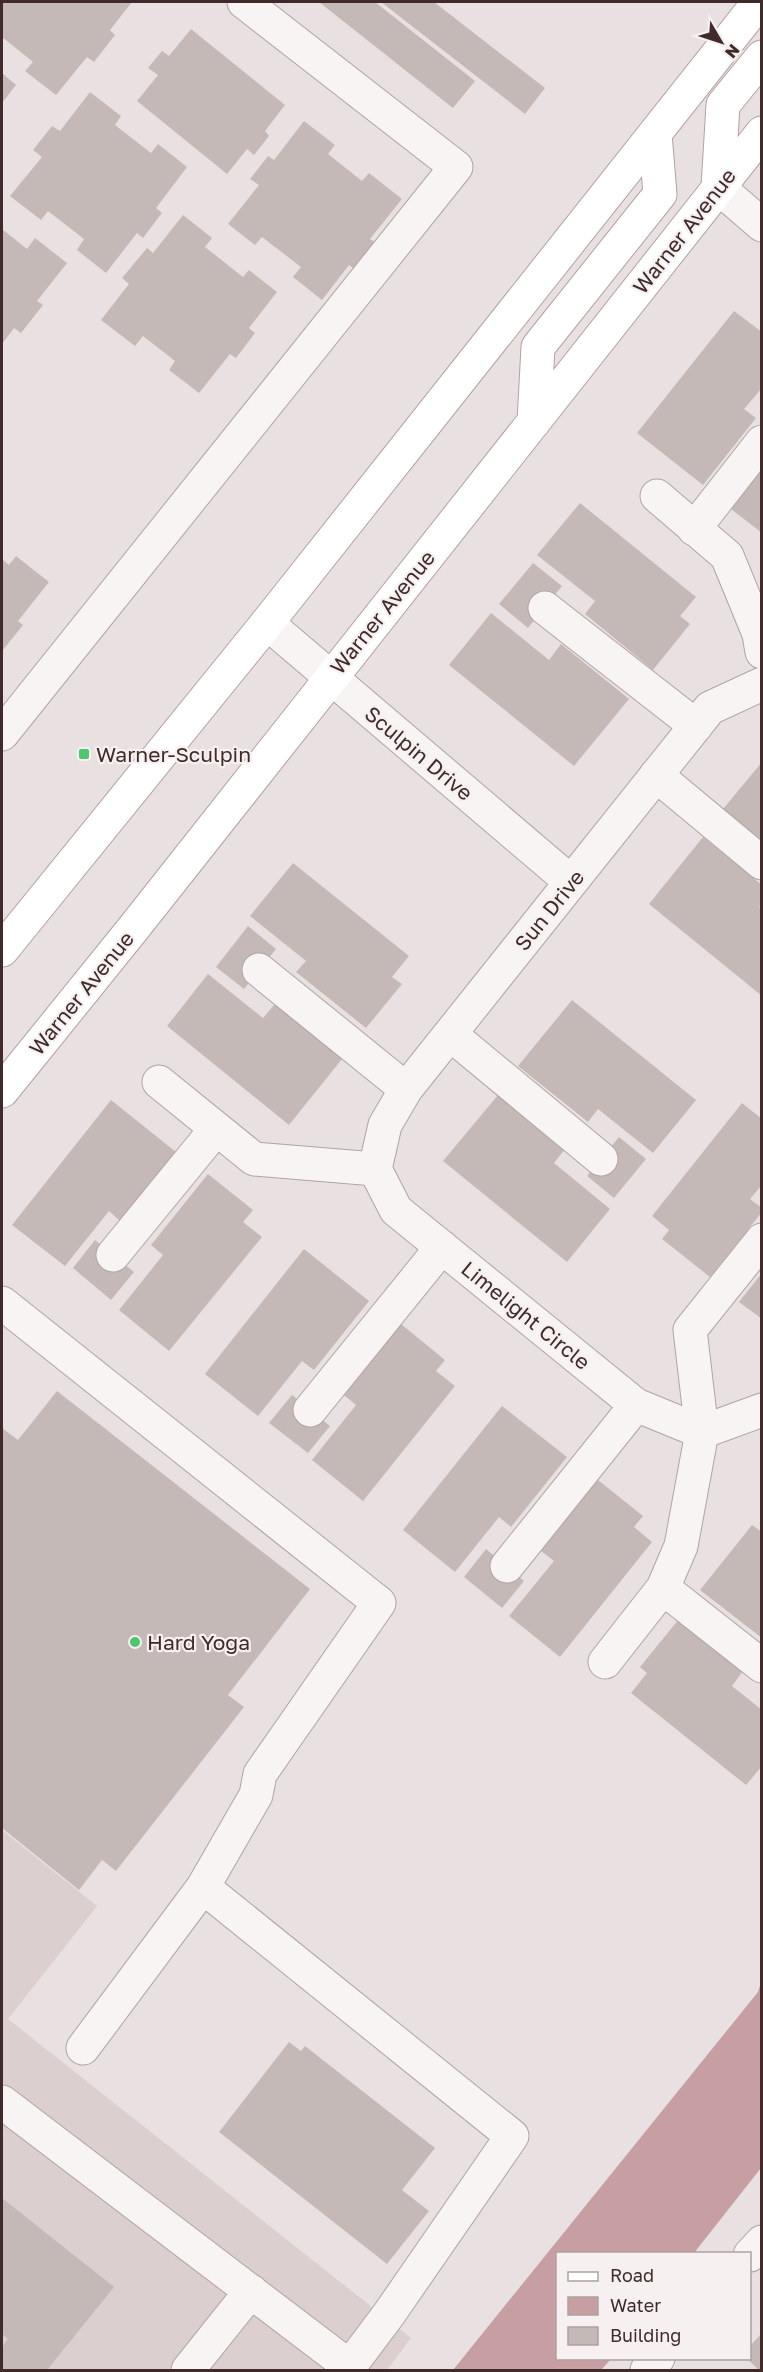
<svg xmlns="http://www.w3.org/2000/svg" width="763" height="2372" font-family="'Golos Text',sans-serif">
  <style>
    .built { fill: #dbcfcf }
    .water { fill: #c79ea1 }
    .building { fill: #c5b9b8 }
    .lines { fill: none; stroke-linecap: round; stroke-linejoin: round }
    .minor-casing { stroke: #b0a3a3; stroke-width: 35 }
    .major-casing { stroke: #b4a1a1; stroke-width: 35 }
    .minor { stroke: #f7f4f3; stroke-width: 33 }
    .major { stroke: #fff; stroke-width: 33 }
    .poi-dot { fill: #4dc66d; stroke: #f6f0f1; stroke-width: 2 }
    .labels { text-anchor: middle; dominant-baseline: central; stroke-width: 4.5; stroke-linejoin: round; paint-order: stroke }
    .street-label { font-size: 21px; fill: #402b2a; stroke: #f6f0f1 }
    .poi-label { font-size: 21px; fill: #402b2a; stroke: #f6f0f1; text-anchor: start }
  </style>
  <rect width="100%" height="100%" fill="#e9e1e1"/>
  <path class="built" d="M2,1830L97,1906L8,2019L411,2338L387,2370H2Z"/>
  <path class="water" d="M761,1982V2168L694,2253L558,2254V2358L611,2359L601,2370H453L758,1992Z"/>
  <path class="building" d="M2,2H132L110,30L115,35L94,62L87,57L56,95L25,71L33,62L2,37Z
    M319,2H375L475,81L453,108Z
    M381,2H434L545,88L525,114Z
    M191,29L285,105L265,131L269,136L254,155L247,149L227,174L137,101L158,75L148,68L162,51L169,56Z
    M2,73L16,85L2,103Z
    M90,92L121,116L115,125L151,153L158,144L187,167L156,208L162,213L143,238L137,233L106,273L77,250L84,239L48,211L41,220L10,196L42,157L33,150L52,126L60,131Z
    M304,121L335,145L328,154L362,181L369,173L402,199L370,239L378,244L357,271L349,265L322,300L293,277L301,267L262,237L255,245L228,224L259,185L250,179L268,156L274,160Z
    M183,215L212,238L205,247L243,277L249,270L277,292L249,328L255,333L236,358L230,354L199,393L169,370L175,361L143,336L135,346L101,320L129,284L122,278L147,248L153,253Z
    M2,229L27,249L35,238L67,263L37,301L43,305L21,333L14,328L2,344Z
    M734,311L762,332V388L744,409L756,418L703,485L637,433Z
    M762,470V533L731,509Z
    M580,503L696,597L680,616L690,624L653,670L585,614L595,601L537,555Z
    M16,556L49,582L18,621L23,625L3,650L2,559L9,565Z
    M533,563L562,586L528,628L499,604Z
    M491,613L549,660L561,644L629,699L574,766L449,665Z
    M762,762V840L723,809Z
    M703,837L762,885V904L759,907L762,909V996L649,904Z
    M293,863L409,956L392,977L402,984L366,1028L296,972L306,961L250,916Z
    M248,926L276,949L244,989L216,967Z
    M208,974L263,1018L275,1004L342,1059L289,1125L167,1026Z
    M572,1000L696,1100L653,1153L598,1109L588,1122L518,1066Z
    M498,1095L565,1149L554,1163L610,1209L567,1262L443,1161Z
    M111,1100L176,1152L120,1221L109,1211L65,1266L12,1225Z
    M742,1103L762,1119V1185L750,1199L762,1208V1212L710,1277L662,1239L669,1230L652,1216Z
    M619,1137L646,1159L614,1198L587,1176Z
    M208,1174L253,1210L243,1222L262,1237L169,1351L119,1310L163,1255L151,1245Z
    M95,1240L134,1272L111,1300L73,1268Z
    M304,1249L369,1301L314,1370L302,1361L258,1416L205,1374Z
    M762,1273V1319L739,1302Z
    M401,1324L445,1360L436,1371L455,1386L363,1501L312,1460L356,1405L344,1395Z
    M57,1391L310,1589L228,1695L244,1707L116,1871L102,1860L79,1890L2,1828V1428L18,1440Z
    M292,1395L330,1426L308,1453L269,1423Z
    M502,1406L567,1457L511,1527L499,1517L455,1572L403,1530Z
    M598,1480L643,1516L634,1527L652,1542L560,1657L509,1616L554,1561L541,1551Z
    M752,1525L762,1532V1638L700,1590Z
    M486,1549L524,1581L502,1608L464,1577Z
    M679,1619L743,1671L732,1686L762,1710V1766L746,1785L631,1693L647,1673L640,1667Z
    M289,2042L301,2051L305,2046L435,2148L402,2190L429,2211L387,2264L219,2132Z
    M2,2198L114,2287L47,2370H2V2347L8,2339L2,2334Z
    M762,2333V2370H759L746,2358H750V2346Z"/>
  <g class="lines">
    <defs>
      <path id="minor" d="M718,187L762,225
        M657,496L727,556L759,634L762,652
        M694,529L762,442
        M545,608L696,726
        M267,623L571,882
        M2,734L456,167L244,2
        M656,775L762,863
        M259,970L406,1089
        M450,1034L601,1159
        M159,1082L254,1159L375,1169
        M375,1169L385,1125L406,1089L710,708L762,684
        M375,1169L396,1210L636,1405L702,1432
        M113,1255L216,1129
        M2,1303L379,1603L260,1774L256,1795L203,1887L512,2136L389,2314L347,2370
        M310,1410L442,1247
        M702,1432L762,1410
        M507,1566L636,1405
        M663,1588L762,1666
        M605,1662L663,1588L681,1546L702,1432L690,1330L762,1240
        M83,2048L203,1887
        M2,2102L350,2367
        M750,2255L762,2242
        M188,2370L251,2291
        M647,2370L658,2358"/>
      <path id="major" d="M718,187L723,105L762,57
        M534,422L538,347L660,194L655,134
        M2,950L267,623L759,2
        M2,1091L136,925L762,133"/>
    </defs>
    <use href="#minor" class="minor-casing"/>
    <use href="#major" class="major-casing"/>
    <use href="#minor" class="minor"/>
    <use href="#major" class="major"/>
  </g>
  <g class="poi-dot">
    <rect x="78" y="748" width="12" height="12" rx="3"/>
    <circle cx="135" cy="1642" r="6"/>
  </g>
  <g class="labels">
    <g class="street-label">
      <text transform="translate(684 231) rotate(-52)">Warner Avenue</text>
      <text transform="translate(382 612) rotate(-51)">Warner Avenue</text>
      <text transform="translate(419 753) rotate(40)">Sculpin Drive</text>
      <text transform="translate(549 910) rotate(-51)">Sun Drive</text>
      <text transform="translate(81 993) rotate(-51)">Warner Avenue</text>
      <text transform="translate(526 1315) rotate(39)">Limelight Circle</text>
    </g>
    <g class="poi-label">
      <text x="96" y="754">Warner-Sculpin</text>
      <text x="147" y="1642">Hard Yoga</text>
    </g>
  </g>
  <rect width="763" height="2372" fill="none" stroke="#402b2a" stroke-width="6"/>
  <rect x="556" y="2252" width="195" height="108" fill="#f6f0f1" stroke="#ada1a1" stroke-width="1.5"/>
  <rect x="568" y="2272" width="30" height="9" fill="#ffffff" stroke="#ada1a1" stroke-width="1.5"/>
  <text x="610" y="2282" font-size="18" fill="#402b2a">Road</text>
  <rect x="568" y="2297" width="30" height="18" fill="#c79ea1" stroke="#ada1a1" stroke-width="1.5"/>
  <text x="610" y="2312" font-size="18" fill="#402b2a">Water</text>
  <rect x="568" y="2327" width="30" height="18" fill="#c5b9b8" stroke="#ada1a1" stroke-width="1.5"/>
  <text x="610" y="2342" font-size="18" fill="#402b2a">Building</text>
  <g transform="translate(721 42) rotate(129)" stroke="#f6f0f1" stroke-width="4.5" paint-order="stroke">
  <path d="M0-4.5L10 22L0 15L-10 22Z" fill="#402b2a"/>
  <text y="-9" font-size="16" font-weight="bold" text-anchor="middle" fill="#402b2a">N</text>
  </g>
</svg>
